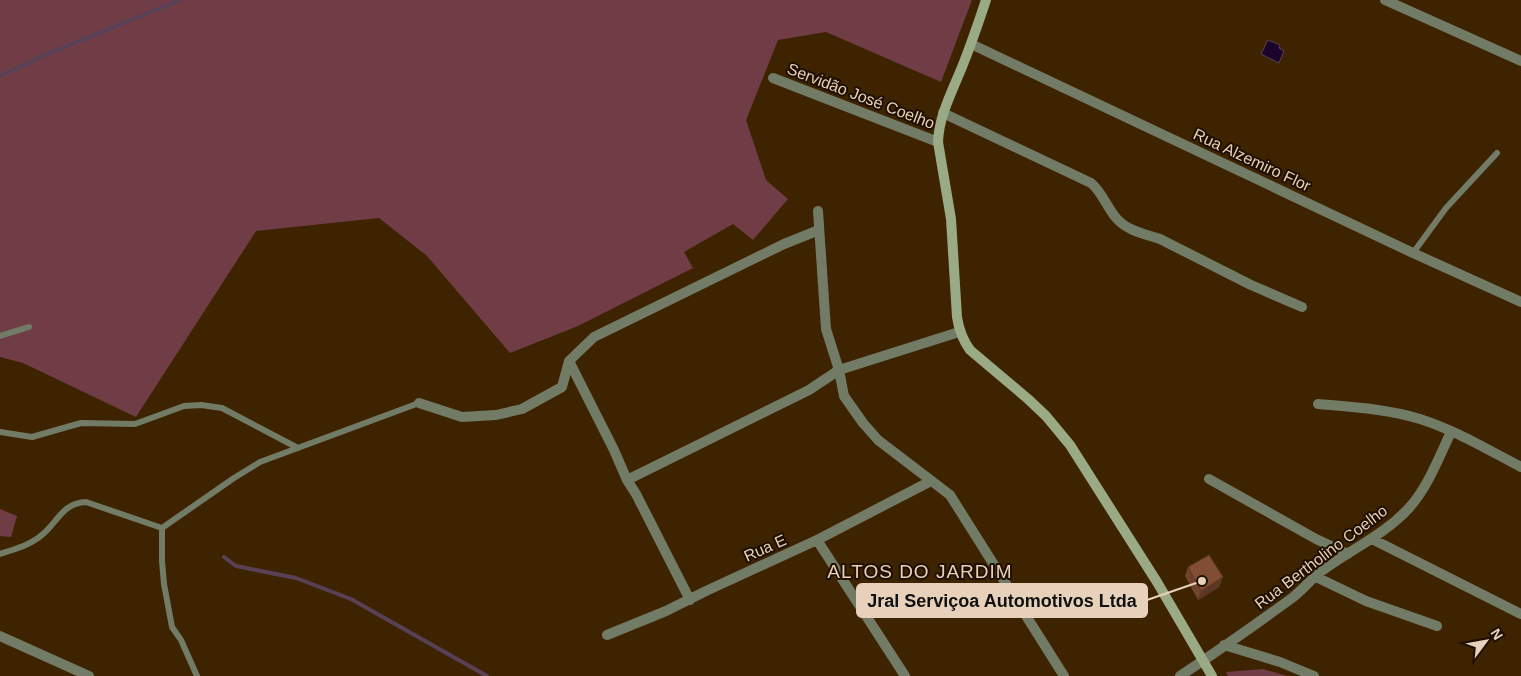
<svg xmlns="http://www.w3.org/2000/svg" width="1521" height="676" font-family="Arial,sans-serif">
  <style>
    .green { fill: #703d47 }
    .water { fill: #1b032c; stroke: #584157 }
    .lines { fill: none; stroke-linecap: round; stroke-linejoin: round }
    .stream { stroke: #584157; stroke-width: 4 }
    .lane { stroke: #717b65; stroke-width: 6 }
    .street { stroke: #717b65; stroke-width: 10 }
    .secondary { stroke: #99aa85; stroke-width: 10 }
    .wall { fill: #70432c }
    .shaded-wall { fill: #5b3724 }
    .building { fill: #824e33; stroke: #5b3724 }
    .labels { text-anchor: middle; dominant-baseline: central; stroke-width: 4; stroke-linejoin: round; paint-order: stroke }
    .street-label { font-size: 16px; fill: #e8d1ba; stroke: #1e0f00 }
    .quarter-label { font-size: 19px; letter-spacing: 1px; fill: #e8d1ba; stroke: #1e0f00 }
    .leader { fill: none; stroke: #e8d1ba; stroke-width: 2 }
    .callout-dot { fill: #e8d1ba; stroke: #1e0f00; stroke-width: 2 }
    .callout { fill: #e8d1ba; stroke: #e8d1ba; stroke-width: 2 }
    .callout-label { font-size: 18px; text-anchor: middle; font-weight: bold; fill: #111 }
  </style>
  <rect width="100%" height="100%" fill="#3e2300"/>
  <path class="green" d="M0,0H972L941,82L826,32L778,40L746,120L766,180L788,199L753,240L733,224L684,252L693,268L578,326L510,353L427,256L379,218L256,231L136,417L23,363L0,357Z
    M0,509L17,516L11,537L0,536Z
    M1263,669L1287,676H1228L1226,672Z"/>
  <path class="water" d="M1268,40L1280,45L1279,48L1284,51L1279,63L1261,54Z"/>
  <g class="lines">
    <path class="stream" d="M0,76L45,55L180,0
      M224,557L236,566L296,578L351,599L487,676"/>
    <path class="lane" d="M1413,253L1446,208L1497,153
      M0,336L29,327
      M0,432L32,437L81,423L135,424L184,406L201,405L222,408L298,448
      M162,528V561L164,584L172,627L181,640L197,676
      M0,554C15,549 31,545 43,534C58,521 63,503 86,502L162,528L234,478L260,462L419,403"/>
    <path class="street" d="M1385,0L1521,61
      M971,44L1413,253L1521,302
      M773,78L938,142
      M943,113L1091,183C1103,193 1107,208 1117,219C1128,231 1145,234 1160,239L1251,285L1302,307
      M818,211L826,329L839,370L844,396L863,423L878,440L950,495L1064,676
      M569,361L614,450L627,480L636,494L690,600
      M419,403L462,417L496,415L522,409L562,387L569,361L594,337L784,244L819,230
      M1318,404C1352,407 1388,409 1420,419C1455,430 1488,450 1521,467
      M1209,479L1316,539L1348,554
      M627,480L809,390L839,370L959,332
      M1372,539L1521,614
      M817,540L905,676
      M1314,576L1366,601L1437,626
      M607,635L666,611L706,591L817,540L931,481
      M0,636L89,676
      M1224,645L1280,662L1314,676
      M1180,676C1218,651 1255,625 1292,598C1304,589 1313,576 1326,568C1354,548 1385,534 1409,508C1428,487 1439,457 1451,432"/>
    <path class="secondary" d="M986,0C979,21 972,42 964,62C954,88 939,114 938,142L951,219L957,317C959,330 962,339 970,350L1028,399L1046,416L1070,445L1157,582L1212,676"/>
  </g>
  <path class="wall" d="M1188,567L1223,577L1219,587L1198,600L1185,576Z"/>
  <path class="shaded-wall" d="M1223,577L1219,587L1198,600L1201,591Z"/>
  <path class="building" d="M1209,555L1223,577L1201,591L1188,567Z"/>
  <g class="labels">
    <g class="street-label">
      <text transform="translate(861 96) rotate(21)">Servidão José Coelho</text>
      <text transform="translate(1252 160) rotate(25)">Rua Alzemiro Flor</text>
      <text transform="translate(765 548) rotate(-24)">Rua E</text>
      <text transform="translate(1321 557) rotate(-37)">Rua Bertholino Coelho</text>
    </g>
    <g class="quarter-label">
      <text x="920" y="571">ALTOS DO JARDIM</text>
    </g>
  </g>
  <path class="leader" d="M1202 581L1147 600"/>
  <circle class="callout-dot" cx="1202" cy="581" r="5"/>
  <rect class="callout" x="857" y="584" width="290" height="33" rx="5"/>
  <g class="callout-label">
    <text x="1002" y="607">Jral Serviçoa Automotivos Ltda</text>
  </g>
  <g transform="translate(1486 641) rotate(58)" stroke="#1e0f00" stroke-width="4" paint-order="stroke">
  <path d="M0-4L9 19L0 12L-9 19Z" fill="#e8d1ba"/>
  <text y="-8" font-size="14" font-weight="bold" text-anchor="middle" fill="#e8d1ba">N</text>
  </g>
</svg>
